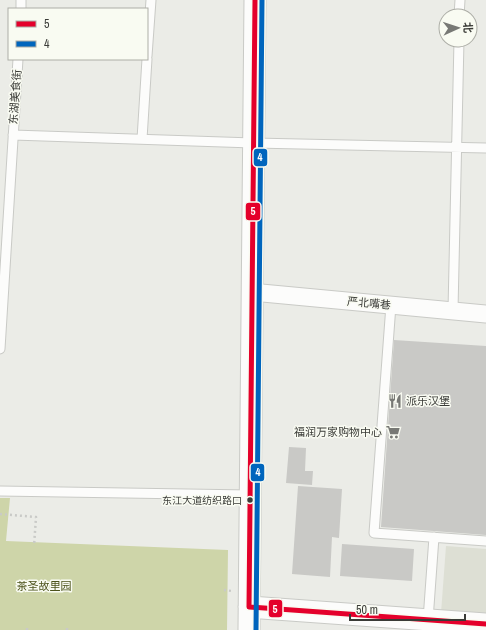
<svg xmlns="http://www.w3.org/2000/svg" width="486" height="630" font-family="'Archivo Narrow','Noto Sans SC',sans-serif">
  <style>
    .built { fill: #dddfd4 }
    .green { fill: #ced5a9 }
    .building { fill: #c9c9c6 }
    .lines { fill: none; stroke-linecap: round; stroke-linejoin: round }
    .service-casing { stroke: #c9cac6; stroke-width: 11 }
    .minor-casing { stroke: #c9cac6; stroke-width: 19 }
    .tertiary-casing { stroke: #c9cac6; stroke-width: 23 }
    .path { stroke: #c9cac7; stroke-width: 2.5; stroke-dasharray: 2 3; stroke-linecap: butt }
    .service { stroke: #fcfcfb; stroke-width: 9 }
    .minor { stroke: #fcfcfb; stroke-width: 17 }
    .tertiary { stroke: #fcfcfb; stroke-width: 21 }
    .bus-1-casing { stroke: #f9fbf2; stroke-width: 8 }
    .bus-2-casing { stroke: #f9fbf2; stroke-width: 8 }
    .bus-1 { stroke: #e4002b; stroke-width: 5 }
    .bus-2 { stroke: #0065bd; stroke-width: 5 }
    .bus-dot { fill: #3a3b37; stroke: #f9fbf2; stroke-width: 1.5 }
    .labels { text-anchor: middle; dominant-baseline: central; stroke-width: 3; stroke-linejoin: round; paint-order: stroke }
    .bus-label { font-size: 10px; fill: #3a3b37; stroke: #f9fbf2; text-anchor: end }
    .street-label { font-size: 11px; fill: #3a3b37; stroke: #f9fbf2 }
    .poi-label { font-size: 11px; fill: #3a3b37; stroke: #f9fbf2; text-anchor: start }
    .park-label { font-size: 11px; fill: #4b521a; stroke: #f9fbf2 }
    .line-badge { stroke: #f9fbf2; stroke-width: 1.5 }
    .badge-label { font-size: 11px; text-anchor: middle; font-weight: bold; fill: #fff }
  </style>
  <rect width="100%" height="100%" fill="#ebece7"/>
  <path class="built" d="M446,546L486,549V616L441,613Z"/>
  <path class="green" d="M0,498H10L6,541L228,550L227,630H0Z"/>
  <path class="building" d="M394,340L486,346V535L381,527Z
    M289,447L306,448L305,471H313L312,485L286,483Z
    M298,486L342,489L339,538L332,537L330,577L292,574Z
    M342,544L414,549L412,581L340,576Z"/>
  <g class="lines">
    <defs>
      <path id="service" d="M21,9V0
        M459,16L460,0
        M147,56L151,0
        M13,135L253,143L486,148
        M142,139L147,59
        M391,305L374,533L486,541
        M453,310L459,40
        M0,349L18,59
        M0,491L250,495
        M428,620L434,537"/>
      <path id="minor" d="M252,292L486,314"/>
      <path id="tertiary" d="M249,607L486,624
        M249,630L255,0"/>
    </defs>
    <use href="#service" class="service-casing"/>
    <use href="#minor" class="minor-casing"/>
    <use href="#tertiary" class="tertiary-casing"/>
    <path class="path" d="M0,514L36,517L34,546
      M224,590L232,591
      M27,630V625
      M67,630V626"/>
    <use href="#service" class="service"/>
    <use href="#minor" class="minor"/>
    <use href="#tertiary" class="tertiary"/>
    <defs>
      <path id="bus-1" d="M255,0L249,607L486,624"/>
      <path id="bus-2" d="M256,630L262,0"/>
    </defs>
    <use href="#bus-1" class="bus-1-casing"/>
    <use href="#bus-2" class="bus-2-casing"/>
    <use href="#bus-1" class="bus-1"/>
    <use href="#bus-2" class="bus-2"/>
  </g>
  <defs>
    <symbol id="restaurant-bare" viewBox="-9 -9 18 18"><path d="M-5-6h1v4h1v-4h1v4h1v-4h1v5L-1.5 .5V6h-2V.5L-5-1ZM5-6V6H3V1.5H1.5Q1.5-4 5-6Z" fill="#787975" stroke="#f9fbf2" stroke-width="2.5" paint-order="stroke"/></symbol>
    <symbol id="supermarket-bare" viewBox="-9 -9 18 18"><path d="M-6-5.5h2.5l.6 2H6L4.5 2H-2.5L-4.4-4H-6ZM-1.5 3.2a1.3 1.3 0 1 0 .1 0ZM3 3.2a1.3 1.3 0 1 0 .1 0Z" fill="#787975" stroke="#f9fbf2" stroke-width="2.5" paint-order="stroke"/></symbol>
  </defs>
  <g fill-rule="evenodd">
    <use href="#restaurant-bare" x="385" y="391" width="20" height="20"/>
    <use href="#supermarket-bare" x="383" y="422" width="20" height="20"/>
  </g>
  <circle class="bus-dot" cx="250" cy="500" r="3.5"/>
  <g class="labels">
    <g class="bus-label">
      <text x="242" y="500">东江大道纺织路口</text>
    </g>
    <g class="street-label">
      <text transform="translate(15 97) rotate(-86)">东湖美食街</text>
      <text transform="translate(369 303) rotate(5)">严北嘴巷</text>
    </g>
    <g class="poi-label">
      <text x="406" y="401">派乐汉堡</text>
      <text x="382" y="432" text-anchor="end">福润万家购物中心</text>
    </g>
    <g class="park-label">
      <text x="44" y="586">茶圣故里园</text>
    </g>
  </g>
  <g class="line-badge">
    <rect x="253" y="148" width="15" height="19" rx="4" fill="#0065bd"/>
    <rect x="245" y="202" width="16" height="19" rx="4" fill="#e4002b"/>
    <rect x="250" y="463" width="15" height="19" rx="4" fill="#0065bd"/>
    <rect x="268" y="599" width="15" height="19" rx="4" fill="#e4002b"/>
  </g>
  <g class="badge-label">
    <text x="260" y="161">4</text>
    <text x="253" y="215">5</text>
    <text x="258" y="476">4</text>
    <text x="275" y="613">5</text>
  </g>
  <rect x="8" y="8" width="140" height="52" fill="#f9fbf2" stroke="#adaea7"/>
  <rect x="16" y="21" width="20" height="6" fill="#e4002b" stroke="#adaea7"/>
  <text x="44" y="28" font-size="12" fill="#3a3b37">5</text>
  <rect x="16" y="41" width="20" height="6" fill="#0065bd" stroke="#adaea7"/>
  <text x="44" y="48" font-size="12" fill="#3a3b37">4</text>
  <g transform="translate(458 28) rotate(87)"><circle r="19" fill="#f9fbf2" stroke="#adaea7"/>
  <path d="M0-3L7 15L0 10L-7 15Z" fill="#787975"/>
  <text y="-6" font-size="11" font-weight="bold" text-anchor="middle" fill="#3a3b37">北</text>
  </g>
  <path d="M350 614v6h115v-6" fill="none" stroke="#3a3b37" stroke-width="2"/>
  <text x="356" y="614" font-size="12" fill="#3a3b37" stroke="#f9fbf2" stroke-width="3" paint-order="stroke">50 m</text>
</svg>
